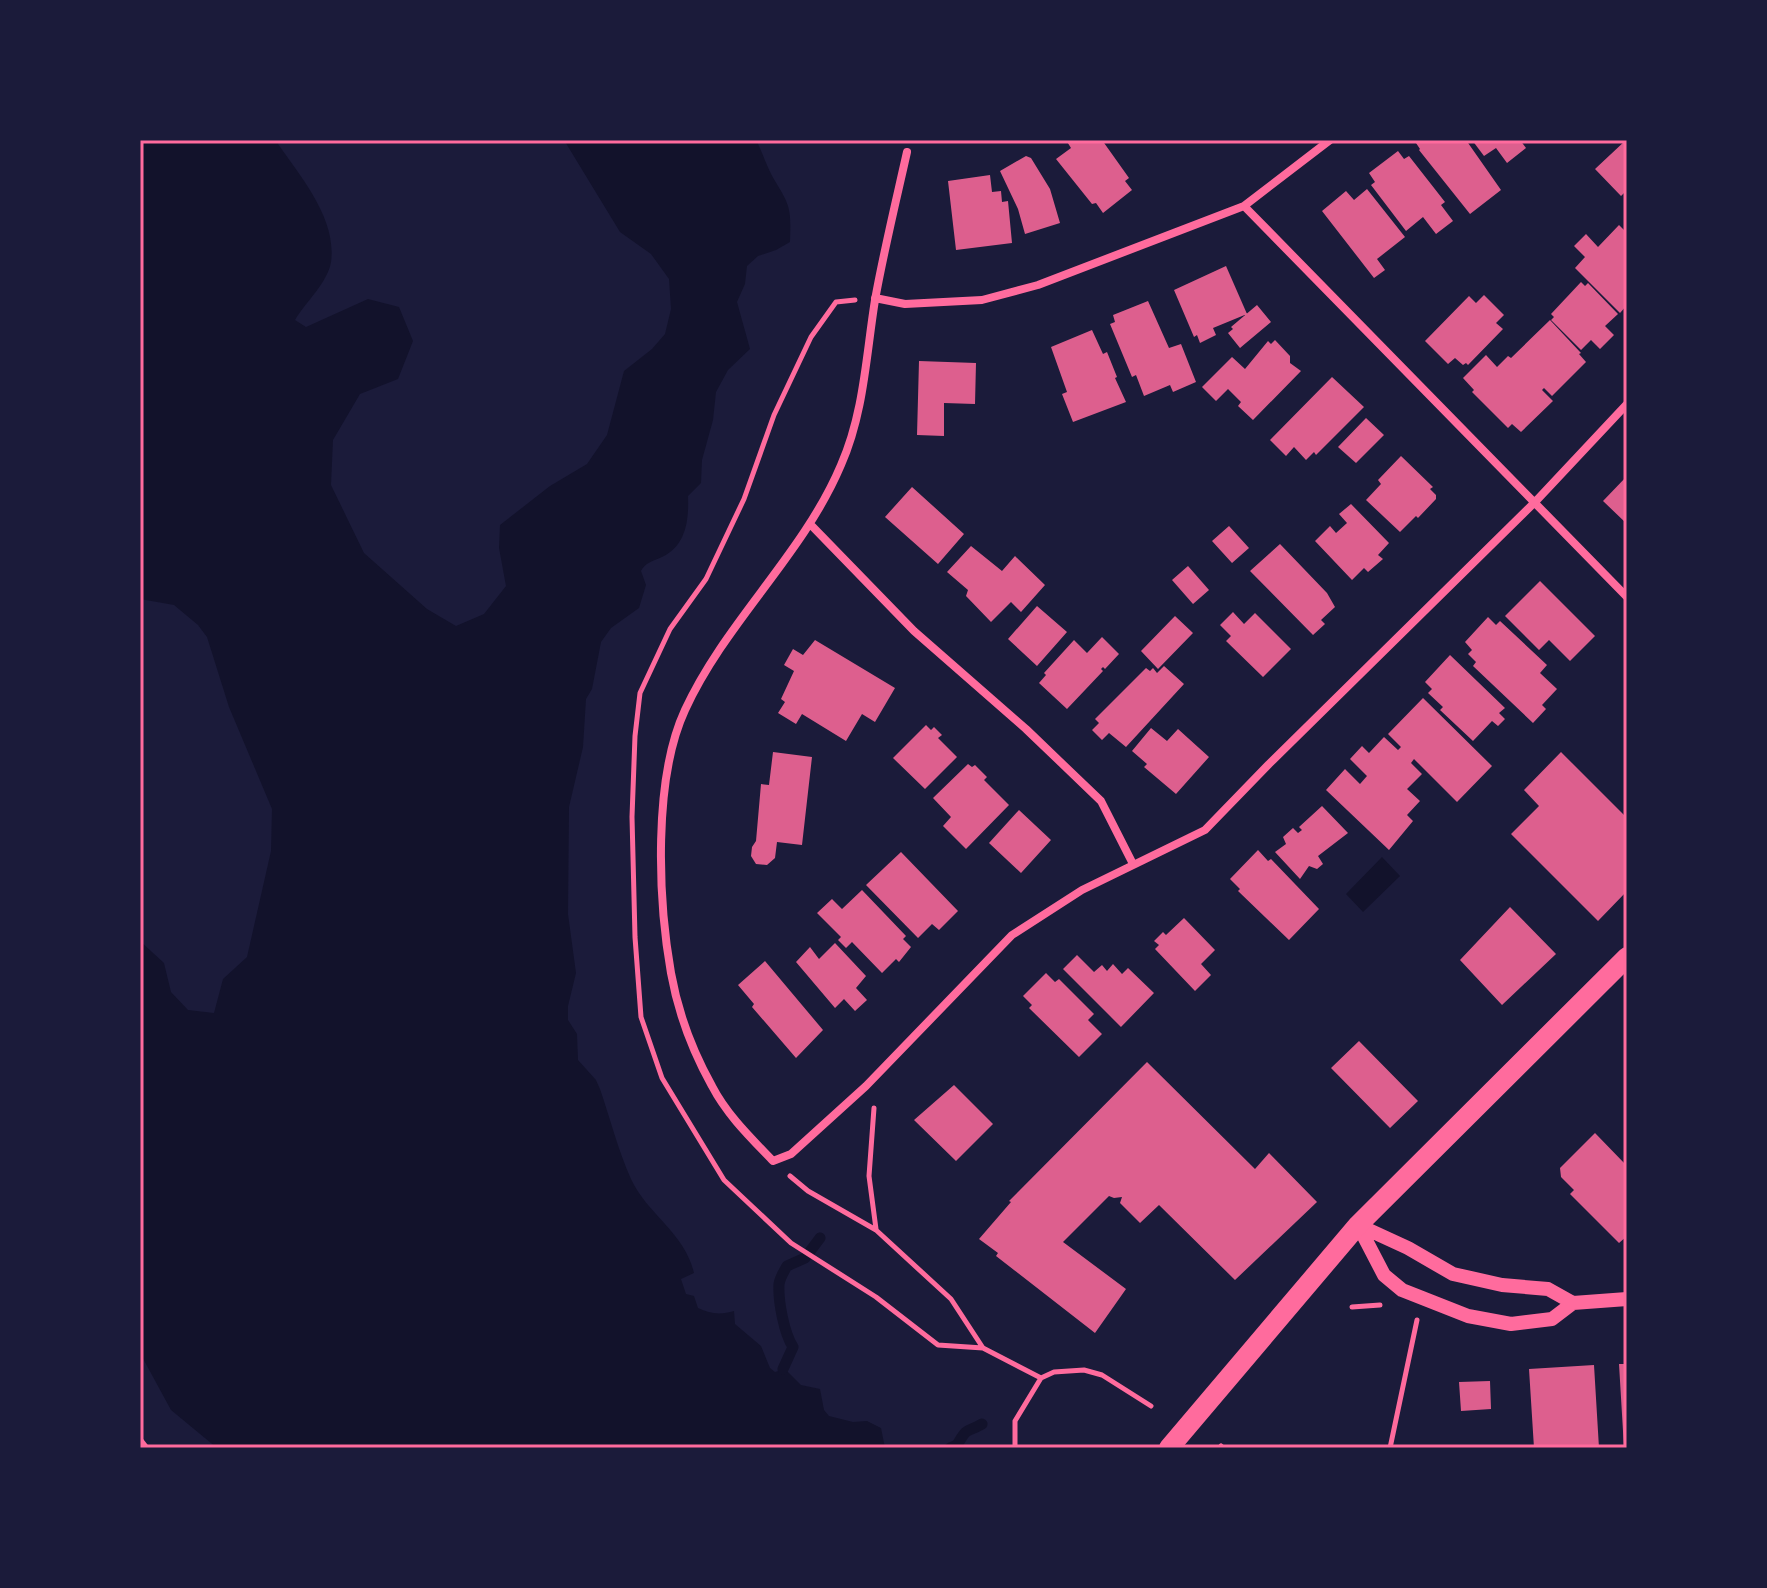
<svg xmlns="http://www.w3.org/2000/svg" width="1767" height="1588" font-family="'Noto Sans',sans-serif">
  <style>
    .water { fill: #12122b }
    .lines { fill: none; stroke-linecap: round; stroke-linejoin: round }
    .stream { stroke: #12122b; stroke-width: 11 }
    .building { fill: #dd5f8e }
    .path { stroke: #ff6b9d; stroke-width: 5 }
    .minor { stroke: #ff6b9d; stroke-width: 8 }
    .tertiary { stroke: #ff6b9d; stroke-width: 14 }
    .primary { stroke: #ff6b9d; stroke-width: 20 }
    .neatline { fill: none; stroke: #ff6b9d; stroke-width: 3 }
  </style>
  <rect width="100%" height="100%" fill="#1b1b3a"/>
  <path class="water" d="M140,140H280L278,144C301,177 337,219 331,262C328,282 305,303 295,320L306,327L368,299L399,307L413,341L398,379L360,394L333,440L331,485L364,553L427,609L456,626L484,614L506,586L499,548L500,525L550,486L587,464L607,435L624,371L652,349L665,334L671,309L669,279L651,254L620,232L564,140H756C763,153 767,168 775,181C791,207 791,210 790,242L776,250L758,256L747,266L745,284L737,302L750,349L728,370L716,392L713,420L702,460L701,483L688,496C689,520 686,546 662,557C653,561 645,563 641,571L646,585L639,608L611,628L601,642L592,689L586,699L583,747L569,807L568,914L576,973L568,1006V1020L577,1034L578,1060L596,1080L600,1089C610,1118 618,1150 631,1179C647,1214 685,1233 694,1273L681,1279L686,1294L694,1296L698,1308C710,1314 721,1315 734,1311L735,1324L761,1346L770,1368L775,1372L785,1369L801,1385L820,1389L824,1410L829,1416L853,1422L867,1421L881,1428L885,1448H217L171,1410L140,1353V941L164,963L171,992L188,1010L214,1013L223,979L247,957L271,851L272,809L229,707L207,637L198,625L174,605L140,599Z
    M1382,857L1400,876L1363,912L1346,894Z"/>
  <g class="lines">
    <path class="stream" d="M783,1369L793,1347C784,1333 778,1301 779,1284C780,1278 784,1271 787,1266L805,1258L820,1238
      M950,1448L957,1445C969,1425 965,1434 982,1424"/>
  </g>
  <path class="building" d="M1066,140H1102L1129,178L1125,181L1132,190L1103,213L1096,203L1092,204L1056,159L1071,148Z
    M1414,140H1466L1501,190L1470,214L1419,150L1420,149Z
    M1472,140H1520L1526,148L1507,163L1496,148L1484,156Z
    M1626,140L1627,190L1621,196L1595,169Z
    M1398,151L1404,159L1409,156L1445,202L1441,205L1453,221L1436,234L1423,217L1406,231L1371,185L1375,182L1369,173Z
    M1026,156L1031,158L1050,189L1060,223L1025,234L1018,209L1000,171Z
    M990,175L992,192L1001,191L1002,202L1008,201L1012,243L956,250L948,181Z
    M1367,189L1405,237L1377,259L1385,270L1374,278L1322,211L1346,191L1354,200Z
    M1619,225L1627,233V305L1620,313L1575,268L1585,257L1574,246L1586,234L1598,247Z
    M1226,266L1247,314L1213,328L1216,335L1200,343L1197,335L1194,337L1174,290Z
    M1581,282L1585,286L1588,283L1618,314L1605,326L1614,335L1600,349L1591,340L1581,350L1551,320L1554,317L1551,314Z
    M1484,295L1504,315L1496,323L1503,329L1468,365L1466,363L1463,365L1455,358L1448,364L1425,341L1469,296L1476,303Z
    M1148,301L1169,348L1181,344L1196,382L1173,392L1170,385L1144,396L1136,375L1132,377L1110,324L1115,322L1113,315Z
    M1257,305L1271,322L1240,348L1228,333L1233,329L1231,327Z
    M1550,320L1581,353L1579,354L1586,362L1552,396L1544,388L1542,390L1553,401L1521,432L1512,424L1508,428L1472,392L1474,390L1463,378L1486,355L1497,367L1508,356L1511,358Z
    M1092,330L1103,354L1107,352L1117,377L1115,378L1126,402L1073,422L1062,394L1067,392L1051,347Z
    M1275,340L1290,356V363L1301,371L1253,420L1238,406L1241,402L1228,389L1216,401L1202,387L1232,357L1245,369L1268,341L1271,344Z
    M919,361L976,363L975,404L944,403V436L917,435Z
    M1332,377L1364,407L1316,455L1314,452L1306,460L1294,447L1286,456L1270,440Z
    M1366,418L1384,435L1356,463L1338,447Z
    M1401,456L1433,487L1430,489L1436,495V499L1418,518L1416,516L1400,532L1366,500L1381,484L1378,480Z
    M1627,476V524L1603,501Z
    M912,487L964,534L938,564L885,517Z
    M1351,504L1389,543L1378,555L1383,559L1368,572L1364,568L1352,580L1315,541L1330,526L1336,533L1347,523L1339,514Z
    M1229,526L1249,548L1232,563L1212,541Z
    M1280,544L1327,593L1335,607L1321,620L1325,624L1313,635L1250,571Z
    M971,546L1002,571L1015,556L1045,585L1021,612L1011,602L991,622L966,596L968,590L947,572Z
    M1188,566L1209,590L1193,604L1172,580Z
    M1540,581L1595,636L1570,661L1549,640L1539,650L1505,616Z
    M1037,606L1067,632L1037,666L1008,639Z
    M1233,612L1244,624L1255,613L1291,649L1263,677L1226,641L1231,636L1220,625Z
    M1175,616L1193,633L1158,669L1141,651Z
    M1488,617L1496,625L1500,621L1547,665L1540,673L1557,689L1542,705L1546,709L1533,723L1473,666L1476,662L1468,654L1472,650L1465,642Z
    M1102,637L1119,654L1105,669L1103,667L1101,669L1103,671L1067,709L1039,683L1046,675L1044,673L1074,640L1087,653Z
    M815,640L895,688L875,722L862,714L846,741L802,714L796,724L778,713L785,702L781,699L794,671L784,665L793,649L803,655Z
    M1450,655L1505,708L1499,713L1505,719L1498,726L1492,721L1473,741L1440,710L1443,707L1428,693L1432,689L1425,682Z
    M1164,666L1184,684L1126,747L1109,733L1102,740L1092,730L1099,723L1095,719L1146,668L1150,671L1153,668L1157,673Z
    M1423,698L1492,766L1457,802L1414,759L1411,763L1422,774L1407,789L1420,801L1407,815L1413,821L1389,850L1326,790L1345,769L1360,784L1367,776L1350,759L1362,746L1369,753L1384,737L1398,750L1401,747L1388,734Z
    M926,725L931,730L934,727L942,735L938,738L957,757L925,789L893,758Z
    M1151,728L1167,741L1178,729L1209,757L1176,794L1144,767L1147,764L1132,751Z
    M773,752L812,757L802,845L777,842L775,858L767,865L756,864L751,856L752,847L756,841L761,784L769,785Z
    M1561,752L1627,818V891L1598,921L1511,834L1539,806L1524,790Z
    M968,764L972,767L975,765L987,777L984,780L1009,805L966,849L943,826L951,817L933,798Z
    M1322,806L1348,833L1318,856L1323,864L1317,869L1309,866L1300,879L1275,852L1286,844L1283,837L1293,828L1298,833L1302,830L1299,827Z
    M1019,810L1051,840L1021,873L989,843Z
    M1258,850L1268,861L1271,859L1319,909L1289,940L1238,891L1240,889L1230,879Z
    M901,852L958,911L939,930L932,924L918,938L866,885Z
    M862,890L906,936L903,939L911,947L899,962L896,959L882,973L852,942L846,948L838,940L841,937L817,913L832,899L842,909Z
    M1510,907L1556,954L1502,1005L1460,960Z
    M1184,918L1215,950L1201,964L1211,975L1195,991L1155,949L1159,945L1154,941L1163,932L1166,935Z
    M835,943L866,976L856,988L867,1000L855,1011L844,999L835,1008L796,962L810,947L819,959Z
    M1077,955L1094,972L1102,965L1107,971L1113,964L1122,974L1128,968L1154,993L1121,1027L1063,969Z
    M765,961L823,1030L796,1058L752,1007L754,1004L738,985Z
    M1046,973L1055,982L1059,979L1094,1014L1088,1020L1102,1034L1079,1057L1029,1008L1032,1005L1023,996Z
    M1359,1041L1418,1101L1390,1128L1331,1068Z
    M1147,1062L1255,1169L1269,1153L1317,1202L1235,1280L1159,1205L1140,1223L1120,1203L1122,1197L1114,1198L1109,1196L1063,1242L1126,1289L1095,1333L996,1256L998,1253L979,1239L1011,1202L1009,1201Z
    M954,1085L993,1124L956,1161L914,1120Z
    M1595,1133L1627,1166V1236L1619,1243L1570,1194L1574,1190L1561,1177L1560,1168Z
    M1619,1364H1627V1448H1624Z
    M1594,1365L1599,1448H1534L1529,1369Z
    M1490,1381L1491,1409L1461,1411L1459,1382Z"/>
  <g class="lines">
    <path class="path" d="M855,300L836,302L811,337L774,415L744,499L706,579L670,629L640,693L635,736L632,817L635,937L641,1017L662,1078L724,1180L791,1243L876,1297L938,1345L983,1348
      M874,1108L869,1176L876,1229
      M790,1176L808,1191L876,1230L951,1299L983,1348L1041,1378
      M1352,1307L1380,1305
      M140,1439L147,1448
      M1221,1446L1223,1448
      M1015,1448V1421L1041,1378L1054,1372L1084,1370L1102,1375L1151,1406
      M1390,1448L1417,1320"/>
    <path class="minor" d="M907,152C896,201 884,250 875,300C866,356 864,413 841,465C803,555 726,621 685,710C653,779 658,899 671,973C678,1012 693,1052 712,1086C727,1115 751,1138 773,1161L791,1154L866,1086L1012,935L1082,890L1205,830L1269,764L1536,501L1627,404
      M1244,206L1627,597
      M875,298L905,304L982,300L1038,285L1244,206L1330,140
      M811,525L914,631L1026,729L1101,801L1133,864"/>
    <path class="tertiary" d="M1358,1225L1384,1275L1402,1290L1468,1316L1511,1324L1552,1319L1573,1303L1627,1299
      M1358,1225L1408,1248L1453,1274L1502,1285L1548,1289L1573,1303"/>
    <path class="primary" d="M1169,1448L1358,1225L1627,957"/>
  </g>
  <rect width="1767" height="1588" fill="none" stroke="#1b1b3a" stroke-width="284"/>
  <rect x="142" y="142" width="1483" height="1304" class="neatline"/>
</svg>
